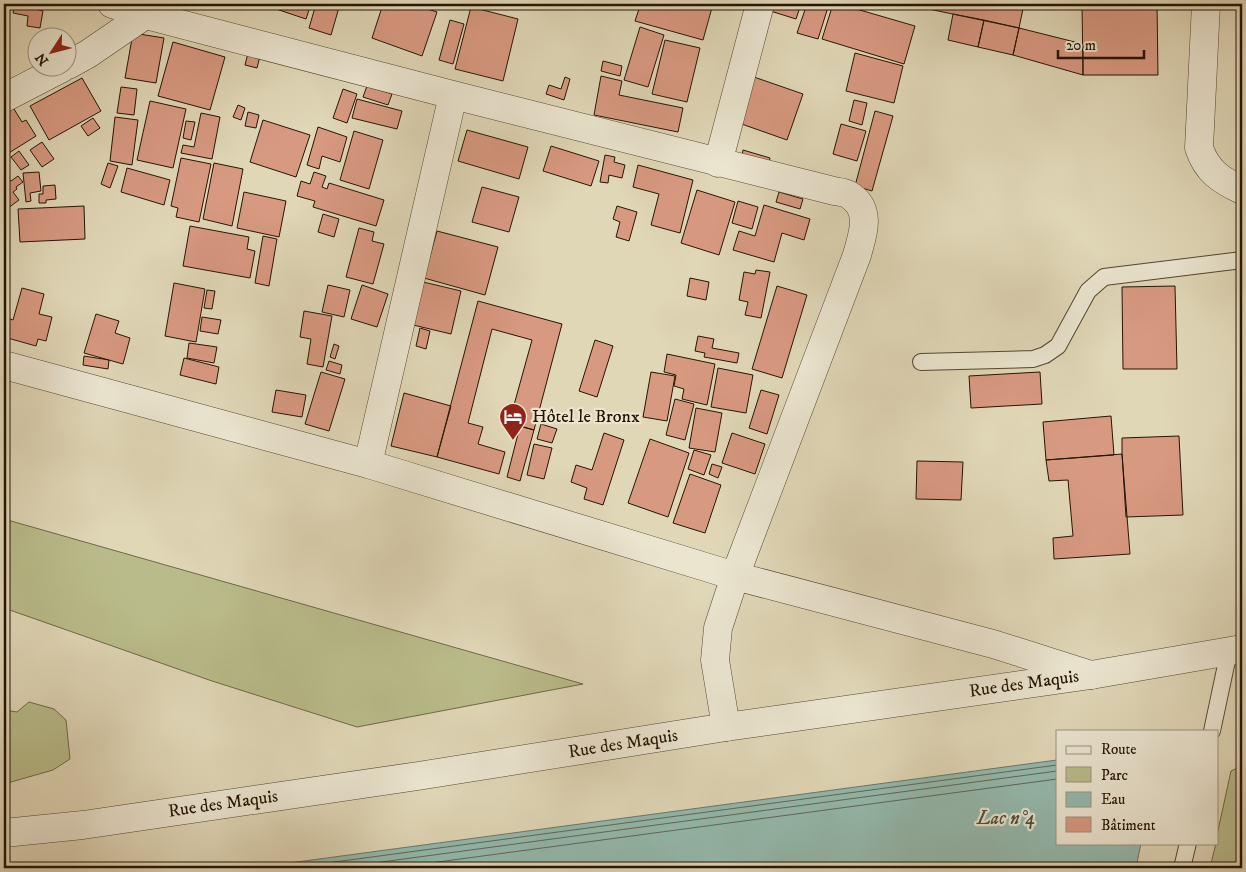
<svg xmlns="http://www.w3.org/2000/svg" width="1246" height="872" font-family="'IM FELL DW Pica',serif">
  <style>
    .green { fill: #b9bc8a; stroke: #6f6846 }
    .water { fill: #94baae; stroke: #68786a }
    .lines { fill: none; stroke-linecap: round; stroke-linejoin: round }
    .shore { stroke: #5c6858; stroke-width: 1 }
    .building { fill: #d89981; stroke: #251503 }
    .service-casing { stroke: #544630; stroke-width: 18 }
    .minor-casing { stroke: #544630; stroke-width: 29 }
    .tertiary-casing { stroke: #544630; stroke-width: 29 }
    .service { stroke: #ebe5d0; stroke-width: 16 }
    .minor { stroke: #ebe5d0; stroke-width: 28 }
    .tertiary { stroke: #ebe5d0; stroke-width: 28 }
    .labels { text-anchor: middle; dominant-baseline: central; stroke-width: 4.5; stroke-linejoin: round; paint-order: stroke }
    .poi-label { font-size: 18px; fill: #251503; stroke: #ebe5d0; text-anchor: start }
    .street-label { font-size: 18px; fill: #251503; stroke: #ebe5d0 }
    .water-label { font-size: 19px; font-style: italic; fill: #4c4f3f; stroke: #ebe5d0 }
  </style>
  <rect width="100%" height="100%" fill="#e0d7b7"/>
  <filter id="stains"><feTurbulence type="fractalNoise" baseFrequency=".004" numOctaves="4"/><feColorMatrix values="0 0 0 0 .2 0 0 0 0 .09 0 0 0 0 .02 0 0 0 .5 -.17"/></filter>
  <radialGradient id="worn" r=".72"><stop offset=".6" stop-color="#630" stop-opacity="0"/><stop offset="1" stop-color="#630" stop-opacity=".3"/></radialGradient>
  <path class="green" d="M4,519L583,684L357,727L212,681L4,608Z
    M29,702L54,709L66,720L70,759L53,770L4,784V710L17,712Z
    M1242,766V868H1210L1216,843H1217V835L1231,771Z"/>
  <path class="water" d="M1057,760V843H1141L1136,868H252Z"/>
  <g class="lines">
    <path class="shore" d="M290,868L1057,765
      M337,868L1057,771
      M393,868L1057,779"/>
  </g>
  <path class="building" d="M4,4H12L5,25H4Z
    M15,4H37L36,9L43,11L40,28L27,26L28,16L13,13Z
    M261,4H311L306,19Z
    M316,4H340L331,35L309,28Z
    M383,4H412L437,12L422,56L372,38Z
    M621,4H713L703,40L635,21L639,9Z
    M765,4H801L796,19L764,9Z
    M807,4H829L818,39L797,33Z
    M833,4H839L915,26L904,64L822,39Z
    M905,4H1024L1019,28Z
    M1082,4H1157L1158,75H1083Z
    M471,7L518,19L503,81L455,69Z
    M953,14L984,20L978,47L948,40Z
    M450,20L464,24L453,64L439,60Z
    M984,20L1019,28L1013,55L978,47Z
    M640,27L664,35L648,87L624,80Z
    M1019,28L1083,44V75L1013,55Z
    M133,33L164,38L156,83L125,78Z
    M665,40L700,48L687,102L652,94Z
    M173,42L225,57L210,110L158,96Z
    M248,53L260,56L257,68L245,65Z
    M855,53L903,66L894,103L846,91Z
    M603,61L622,66L620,76L601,71Z
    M601,76L622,81L619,95L683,108L678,132L594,115Z
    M751,76L803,94L787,140L736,122Z
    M565,77L570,79L564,100L546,94L549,85L561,89Z
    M82,78L101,111L49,140L30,106Z
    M367,86L392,94L388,105L363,97Z
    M121,87L137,89L134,115L117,113Z
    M343,89L357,94L347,123L333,118Z
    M357,99L402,111L397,129L352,118Z
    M854,100L867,103L862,125L849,121Z
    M9,101L22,122L26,120L36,136L4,156V105Z
    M150,101L186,109L173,168L137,160Z
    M238,105L245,108L241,120L233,117Z
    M875,111L893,116L872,191L855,186Z
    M248,112L259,115L256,128L245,126Z
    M201,113L220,117L212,159L181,153L183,145L194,147Z
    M115,117L138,120L132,165L110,161Z
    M93,118L100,128L88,136L81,126Z
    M263,120L310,135L296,177L250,162Z
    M186,121L195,122L191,140L183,138Z
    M841,124L866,131L857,161L833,154Z
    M318,127L347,137L340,162L322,156L319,169L307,165Z
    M467,130L528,147L519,179L458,161Z
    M354,131L383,140L369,189L340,180Z
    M42,142L54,159L42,167L30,150Z
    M551,146L599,161L591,186L543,171Z
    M743,150L770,158L768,168L741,160Z
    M19,151L29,165L21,170L11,157Z
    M605,155L615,157L614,162L625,165L622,178L609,175L608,183L600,182Z
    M181,158L211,164L199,222L176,217L178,208L171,206Z
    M108,163L118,166L110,188L101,184Z
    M214,163L243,169L232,226L203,219Z
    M638,165L693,180L680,233L651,225L659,194L633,187Z
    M127,168L170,180L164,205L121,192Z
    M39,172L41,191L30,193L31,201L26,202L23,173Z
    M314,172L326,176L322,187L327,189L329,183L384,200L376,226L313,207L315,201L297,196L301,181L310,184Z
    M18,176L23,182L16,187L17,189L13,192L19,200L4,211V183L9,179L11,181Z
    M55,185L56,199L46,200V203H39V194H43V186Z
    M482,187L519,197L509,232L472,222Z
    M697,190L735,202L719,255L681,243Z
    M244,192L286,201L279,237L237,228Z
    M779,192L803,199L800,209L776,202Z
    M738,201L758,207L752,229L732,223Z
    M764,205L810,219L804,240L782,233L774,262L733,250L739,231L755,236Z
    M84,206L85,239L20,242L18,209Z
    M617,206L637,212L629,241L616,237L620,222L613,219Z
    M323,214L339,219L334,237L318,232Z
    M190,226L249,237L247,249L255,251L250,278L183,266Z
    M359,228L374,232L372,241L384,244L373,284L346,277Z
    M437,231L498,247L485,295L424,278Z
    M263,236L277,239L269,286L255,283Z
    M756,270L770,272L761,318L745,315L748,302L739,300L744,272L755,274Z
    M690,278L709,282L706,300L687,296Z
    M419,281L461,291L451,334L409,324Z
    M174,283L205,289L196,342L165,336Z
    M328,285L350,290L344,317L322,312Z
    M362,285L388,294L377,327L351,319Z
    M777,286L807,295L782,378L752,369Z
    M1175,286L1177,369H1123L1122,287Z
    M22,288L44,294L39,314L52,317L46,341L38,339L36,346L4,337V317L13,320Z
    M207,290L215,291L212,309L204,308Z
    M478,301L562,324L534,430L509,423L532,340L492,329L468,423L483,427L478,444L505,452L499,474L437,457Z
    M304,311L332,316L323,367L307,364L311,339L300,337Z
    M96,314L119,321L115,333L130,338L123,364L84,353Z
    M202,317L221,320L218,334L200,331Z
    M420,328L430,331L426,349L416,346Z
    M698,336L714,339L712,348L739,353L737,363L704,357L705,353L695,351Z
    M595,340L613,346L597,397L579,391Z
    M189,343L217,347L214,363L187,358Z
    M334,344L339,346L335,359L330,357Z
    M667,354L715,364L707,405L682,399L684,389L674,386L676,375L664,372Z
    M84,356L109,360L108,369L83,365Z
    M184,358L219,367L216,384L180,375Z
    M329,361L342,365L340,374L326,370Z
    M718,368L753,375L746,413L711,407Z
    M321,372L345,379L329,431L305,424Z
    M651,372L675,376L667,421L643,417Z
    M1040,372L1042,404L971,408L969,376Z
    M276,390L306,395L302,417L272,412Z
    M761,390L779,395L767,434L749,428Z
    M404,393L451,406L437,457L391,446Z
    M675,399L694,404L685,440L666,435Z
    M696,408L722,413L715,452L689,448Z
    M1111,416L1114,455L1046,460L1043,422Z
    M541,424L557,429L552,443L537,439Z
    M520,426L534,430L520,481L507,477Z
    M604,433L624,440L603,505L584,499L587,488L571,482L576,465L592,470Z
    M732,433L765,444L755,474L722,463Z
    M1179,436L1183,515L1126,517L1122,454V438Z
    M650,439L689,453L668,517L628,503Z
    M534,444L552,448L544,479L527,475Z
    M694,450L711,455L704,475L688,469Z
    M1122,454L1130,554L1054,559L1053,538L1073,536L1068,480L1049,481L1046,460Z
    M917,461L963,462L961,500L916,499Z
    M712,464L722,467L718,478L709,474Z
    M690,474L721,485L705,533L673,523Z"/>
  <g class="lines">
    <defs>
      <path id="service" d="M921,362L1033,359L1045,355L1058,346L1088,291L1104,277L1242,260
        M1212,731L1229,651
        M1182,868L1188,843"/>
      <path id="minor" d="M112,4L146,15L453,95L834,191C840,192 848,193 852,197C872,212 862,236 857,255L735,576L718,628L715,660L726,727
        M718,163L760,4
        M4,365L368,464L735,576L993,644L1091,675
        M368,464L453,95"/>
      <path id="tertiary" d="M1206,4L1199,148C1207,171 1220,180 1242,190
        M68,65L88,54L161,4
        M4,98L62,68
        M4,833L83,825L418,776L726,727L1091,675L1242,649"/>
    </defs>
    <use href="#service" class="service-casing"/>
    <use href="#minor" class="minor-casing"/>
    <use href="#tertiary" class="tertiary-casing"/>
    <use href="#service" class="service"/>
    <use href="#minor" class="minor"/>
    <use href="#tertiary" class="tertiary"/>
  </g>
  <defs>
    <symbol id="hotel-pin" viewBox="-11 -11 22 30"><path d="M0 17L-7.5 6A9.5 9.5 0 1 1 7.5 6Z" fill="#8f2418" stroke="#ebe5d0"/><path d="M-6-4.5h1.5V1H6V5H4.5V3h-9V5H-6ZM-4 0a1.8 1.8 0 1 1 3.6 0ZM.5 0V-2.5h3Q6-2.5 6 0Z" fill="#fff"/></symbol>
  </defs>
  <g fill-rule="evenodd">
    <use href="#hotel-pin" x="497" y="401" width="32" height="43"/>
  </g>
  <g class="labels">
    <g class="poi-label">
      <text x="532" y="417">Hôtel le Bronx</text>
    </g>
    <g class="street-label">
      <text transform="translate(1024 684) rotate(-8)">Rue des Maquis</text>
      <text transform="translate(623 744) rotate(-9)">Rue des Maquis</text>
      <text transform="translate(223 804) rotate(-8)">Rue des Maquis</text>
    </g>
    <g class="water-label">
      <text x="1006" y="818">Lac n°4</text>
    </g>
  </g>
  <rect width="1246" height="872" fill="none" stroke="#e0d7b7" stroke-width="20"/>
  <rect x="5" y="5" width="1236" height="862" fill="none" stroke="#251503" stroke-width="2.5"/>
  <rect x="10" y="10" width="1226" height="852" fill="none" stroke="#251503"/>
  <rect x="1056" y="730" width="162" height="115" fill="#ebe5d0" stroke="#9c927e"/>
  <rect x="1066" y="746" width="25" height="8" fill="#ebe5d0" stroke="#9c927e"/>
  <text x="1101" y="754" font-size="15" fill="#251503">Route</text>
  <rect x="1066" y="767" width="25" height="15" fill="#b9bc8a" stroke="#9c927e"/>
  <text x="1101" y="780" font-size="15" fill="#251503">Parc</text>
  <rect x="1066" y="792" width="25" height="15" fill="#94baae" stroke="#9c927e"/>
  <text x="1101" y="804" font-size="15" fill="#251503">Eau</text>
  <rect x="1066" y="817" width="25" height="15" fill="#d89981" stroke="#9c927e"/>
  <text x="1101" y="830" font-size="15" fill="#251503">Bâtiment</text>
  <g transform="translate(52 52) rotate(234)"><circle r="24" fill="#ebe5d0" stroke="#9c927e"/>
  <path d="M0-4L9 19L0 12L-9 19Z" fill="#8f2418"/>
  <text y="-8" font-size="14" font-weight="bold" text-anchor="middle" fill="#251503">N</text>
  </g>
  <path d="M1058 50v8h86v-8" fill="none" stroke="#251503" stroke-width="2.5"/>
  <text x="1066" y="50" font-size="15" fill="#251503" stroke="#ebe5d0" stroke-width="4" paint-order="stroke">20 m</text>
  <rect width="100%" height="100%" filter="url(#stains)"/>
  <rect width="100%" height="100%" fill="url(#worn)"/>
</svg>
